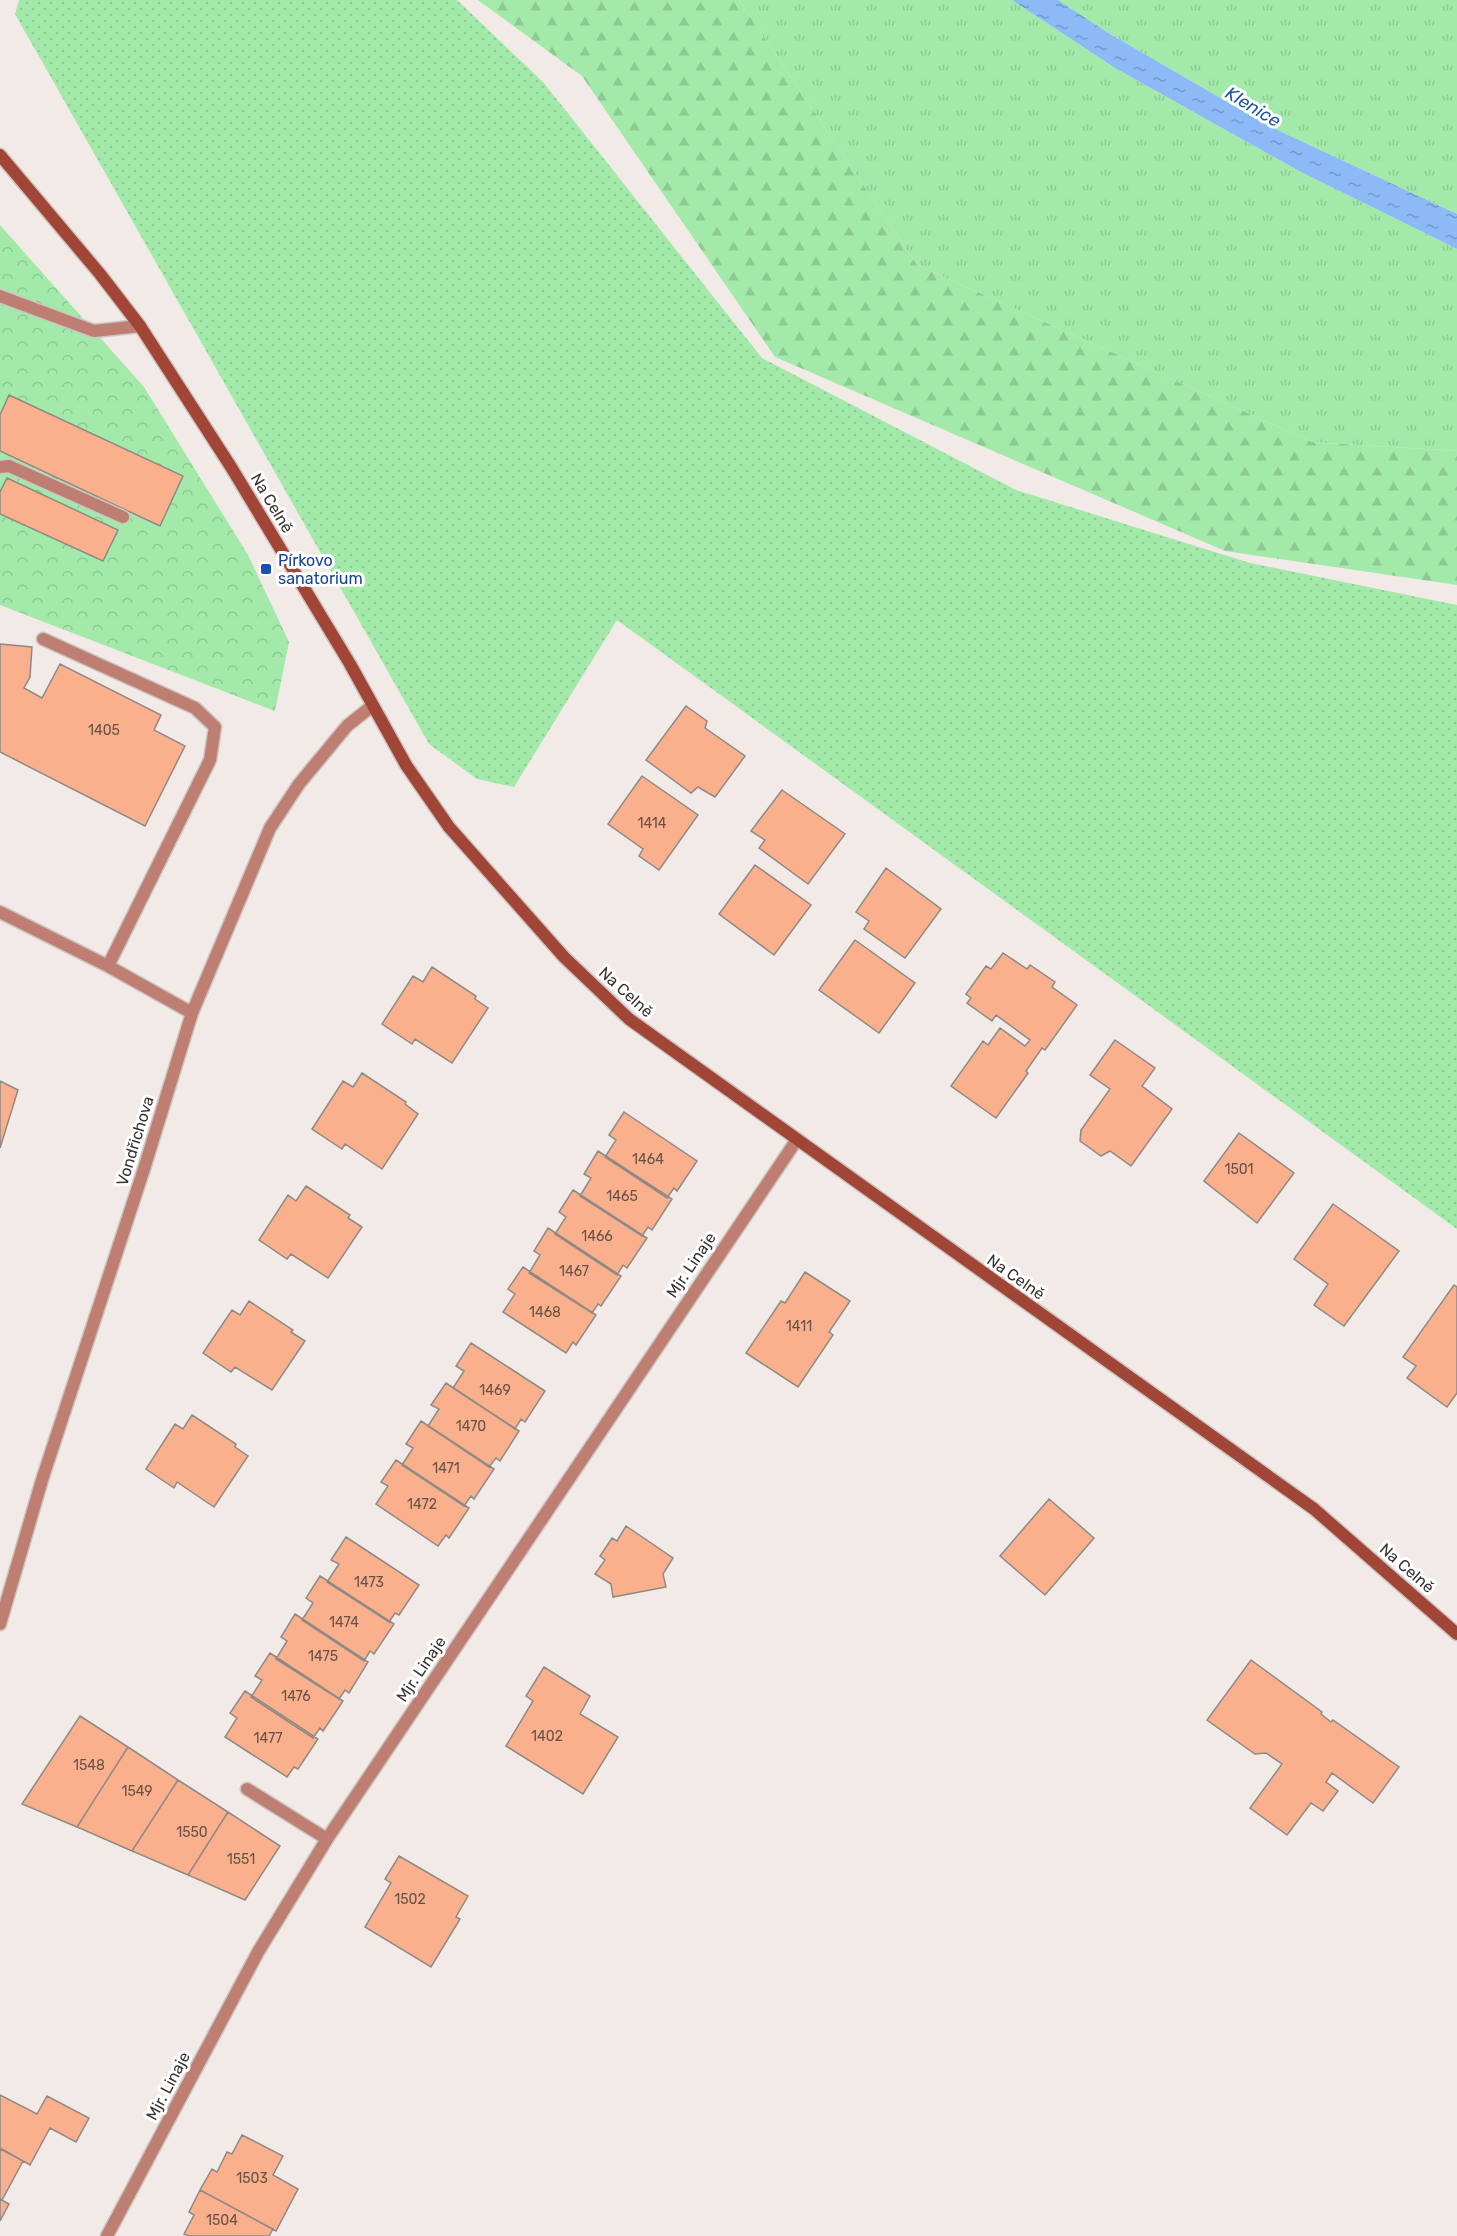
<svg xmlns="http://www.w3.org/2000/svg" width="1457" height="2236" font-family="Rubik,sans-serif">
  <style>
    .grass { fill: url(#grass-tufts) }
    .forest { fill: url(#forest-firs) }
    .park { fill: url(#park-crowns) }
    .garden { fill: url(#garden-dots) }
    .water { fill: url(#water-ripples) }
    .building { fill: #fab08c; stroke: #8f8986; stroke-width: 1.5 }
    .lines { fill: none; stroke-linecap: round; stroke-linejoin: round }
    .lane-casing { stroke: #ccc5c3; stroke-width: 15 }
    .street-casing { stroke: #ccc5c3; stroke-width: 15 }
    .secondary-casing { stroke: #ccc5c3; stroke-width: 15 }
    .lane { stroke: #be7e71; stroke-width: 12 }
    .street { stroke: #be7e71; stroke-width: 12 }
    .secondary { stroke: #a14536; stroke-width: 12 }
    .transit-dot { fill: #1a4fb4; stroke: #fff; stroke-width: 2 }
    .labels { text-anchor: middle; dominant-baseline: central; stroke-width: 6; stroke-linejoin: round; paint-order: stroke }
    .number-label { font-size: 14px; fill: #675248 }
    .street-label { font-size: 16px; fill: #363332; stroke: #fff }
    .transit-label { font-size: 16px; fill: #164399; stroke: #fff; text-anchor: start }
    .water-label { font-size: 18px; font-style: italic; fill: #1e5598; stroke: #fff }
  </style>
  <defs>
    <pattern id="grass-tufts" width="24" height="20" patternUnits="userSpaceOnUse" patternTransform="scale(1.5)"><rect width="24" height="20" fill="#a3eaaa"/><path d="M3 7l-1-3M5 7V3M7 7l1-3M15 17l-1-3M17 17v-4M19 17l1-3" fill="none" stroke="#8dc993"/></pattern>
    <pattern id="forest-firs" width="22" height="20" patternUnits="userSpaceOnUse" patternTransform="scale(1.5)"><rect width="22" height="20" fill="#a3eaaa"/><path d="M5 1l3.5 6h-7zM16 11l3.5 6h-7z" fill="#8dc993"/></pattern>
    <pattern id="park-crowns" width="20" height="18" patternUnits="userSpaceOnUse" patternTransform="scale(1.5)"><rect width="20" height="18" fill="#a3eaaa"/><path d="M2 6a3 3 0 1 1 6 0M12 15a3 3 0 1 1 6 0" fill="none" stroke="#8dc993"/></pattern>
    <pattern id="garden-dots" width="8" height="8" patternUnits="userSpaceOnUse" patternTransform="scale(1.5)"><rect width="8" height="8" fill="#a3eaaa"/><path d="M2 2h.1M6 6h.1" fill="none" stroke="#8dc993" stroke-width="1.8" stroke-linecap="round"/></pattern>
    <pattern id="water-ripples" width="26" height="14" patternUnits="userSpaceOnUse" patternTransform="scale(1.5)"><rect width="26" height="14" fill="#8cbaf6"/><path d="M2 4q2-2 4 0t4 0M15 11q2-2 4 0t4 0" fill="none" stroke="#7398c8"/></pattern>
  </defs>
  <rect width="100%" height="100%" fill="#f2eae7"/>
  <path class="grass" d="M739,0H1012L1115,68L1299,171L1457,249V451L1312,442L917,265Z
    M1058,0H1457V214L1267,125L1110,34Z"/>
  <path class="forest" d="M478,0H739L917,265L1312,442L1457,451V585L1225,551L775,357L582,76Z"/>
  <path class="park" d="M0,225L144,387L248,555L289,642L275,711L0,605Z"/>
  <path class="garden" d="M19,0H457L543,82L762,358L1016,490L1250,563L1457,605V1229L617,620L514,787L477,779L429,744L15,14Z"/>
  <path class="water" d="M1012,0H1058L1110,34L1267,125L1457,214V249L1299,171L1115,68Z"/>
  <path class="building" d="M9,395L183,476L160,526L0,451V415Z
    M7,478L118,530L103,561L0,514V492Z
    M0,644L32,647L30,677L24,688L42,698L60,664L161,715L154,730L185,746L145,826L0,752Z
    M686,706L707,721L705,728L745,756L715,797L698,787L691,793L646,760Z
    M642,776L698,815L659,870L639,856L643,849L608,824Z
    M782,790L845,834L808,884L759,848L765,840L751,831Z
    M755,865L811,905L774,955L719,914Z
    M886,868L941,909L905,958L864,929L869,921L856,912Z
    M855,940L915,983L879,1033L819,990Z
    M1003,953L1027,969L1030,965L1055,982L1052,987L1077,1005L1045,1050L1042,1048L1026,1071L1028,1073L996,1118L951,1086L983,1041L988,1045L1000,1028L1025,1046L1030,1040L996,1015L992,1021L967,1003L971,998L966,994L986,966L991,969Z
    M432,967L476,996L475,999L488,1008L452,1063L415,1039L412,1044L382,1024L413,976L423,982Z
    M1115,1040L1155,1068L1142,1086L1172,1109L1131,1166L1110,1151L1101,1156L1080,1141L1081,1130L1110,1089L1090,1075Z
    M362,1073L406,1102L405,1104L418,1114L382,1169L345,1144L342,1149L312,1129L343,1081L353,1087Z
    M0,1081L18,1090L0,1148Z
    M624,1112L697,1161L677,1191L674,1188L667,1198L605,1157L616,1140L609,1135Z
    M1239,1133L1294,1173L1257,1223L1204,1181Z
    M598,1151L672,1199L652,1230L648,1227L642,1236L580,1196L591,1178L584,1174Z
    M306,1186L350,1215L348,1218L362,1227L328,1278L291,1254L287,1259L259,1240L288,1195L296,1201Z
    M573,1190L647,1238L627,1268L623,1265L617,1275L555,1234L566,1217L559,1212Z
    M1333,1204L1399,1251L1344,1326L1314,1305L1328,1284L1294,1259Z
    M548,1228L621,1276L601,1306L598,1304L592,1313L529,1273L540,1255L534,1251Z
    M523,1267L596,1315L576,1345L573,1342L566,1353L503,1312L515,1294L508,1289Z
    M805,1272L850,1301L829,1332L833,1335L798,1387L746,1353L781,1301L785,1303Z
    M1454,1285L1457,1287V1393L1447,1407L1407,1378L1416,1366L1403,1357Z
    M249,1301L293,1330L291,1332L305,1341L272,1390L235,1367L231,1372L203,1353L232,1310L240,1315Z
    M471,1343L545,1391L525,1422L521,1419L515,1429L453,1388L464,1371L456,1366Z
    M446,1383L519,1431L500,1461L496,1458L489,1467L428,1426L439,1409L431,1405Z
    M192,1415L236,1444L235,1447L248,1456L214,1507L177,1482L174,1488L146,1469L175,1424L183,1429Z
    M421,1421L494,1469L474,1499L471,1496L464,1506L402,1465L413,1448L406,1444Z
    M396,1460L469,1508L449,1538L446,1535L438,1546L376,1504L388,1486L381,1482Z
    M1049,1499L1094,1538L1045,1595L1000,1556Z
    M626,1526L673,1558L663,1574L666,1587L613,1597L611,1584L595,1574L605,1560L600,1556L612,1538L617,1541Z
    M346,1537L419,1585L399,1615L395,1613L389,1622L327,1582L339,1564L331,1560Z
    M320,1576L394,1624L374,1654L370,1651L364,1661L302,1620L313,1603L306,1598Z
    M295,1614L368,1662L349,1693L345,1690L339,1699L276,1659L287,1641L281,1637Z
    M270,1653L343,1701L323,1731L320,1728L313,1738L251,1697L262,1680L255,1676Z
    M1251,1660L1322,1712L1321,1714L1331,1722L1333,1720L1399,1767L1373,1803L1332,1773L1326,1782L1338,1791L1323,1811L1311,1803L1287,1835L1250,1808L1282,1764L1266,1753L1255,1754L1207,1720Z
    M544,1667L590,1696L580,1714L618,1737L583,1794L506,1746L533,1701L526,1696Z
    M245,1691L318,1739L298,1769L294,1767L287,1777L225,1737L237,1718L230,1713Z
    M80,1716L128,1747L77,1827L22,1804Z
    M128,1747L178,1780L132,1851L77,1827Z
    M178,1780L228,1812L188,1875L132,1851Z
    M228,1812L280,1846L245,1900L188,1875Z
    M399,1856L468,1896L456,1917L460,1919L431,1967L365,1927L391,1883L385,1879Z
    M0,2095L37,2114L47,2096L89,2118L76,2142L50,2128L30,2165L0,2148Z
    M242,2135L283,2156L273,2175L298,2189L276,2231L200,2190L212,2169L217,2172L227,2152L232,2154Z
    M0,2149L23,2161L2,2200L0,2199Z
    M200,2190L273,2229L269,2236H189L184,2234L194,2215L189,2212Z
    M0,2199L9,2204L0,2221Z"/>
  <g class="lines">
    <defs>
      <path id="lane" d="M247,1789L327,1839"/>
      <path id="street" d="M0,296L94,331L140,326
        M0,467L9,466L123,517
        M43,639L195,708L215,727L210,760L108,966L192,1013
        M0,912L108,966
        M0,1624L42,1480L144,1169L192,1013L270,828L299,784L347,726L372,706
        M107,2236L258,1952L327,1839L796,1141"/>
      <path id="secondary" d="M0,155L100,274L140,326L231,467L350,664L406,765L449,827L564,957L629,1019L1314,1509L1457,1634"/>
    </defs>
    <use href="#lane" class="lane-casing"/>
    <use href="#street" class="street-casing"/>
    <use href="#secondary" class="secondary-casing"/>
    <use href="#lane" class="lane"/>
    <use href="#street" class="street"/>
    <use href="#secondary" class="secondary"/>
  </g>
  <rect class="transit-dot" x="260" y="563" width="12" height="12" rx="3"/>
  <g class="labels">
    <g class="number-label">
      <text x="104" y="730">1405</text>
      <text x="652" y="823">1414</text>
      <text x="648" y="1159">1464</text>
      <text x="1239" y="1169">1501</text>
      <text x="622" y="1196">1465</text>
      <text x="597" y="1236">1466</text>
      <text x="574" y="1271">1467</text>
      <text x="545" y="1312">1468</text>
      <text x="799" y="1326">1411</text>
      <text x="495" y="1390">1469</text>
      <text x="471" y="1426">1470</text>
      <text x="446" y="1468">1471</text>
      <text x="422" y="1504">1472</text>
      <text x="369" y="1582">1473</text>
      <text x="344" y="1622">1474</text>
      <text x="323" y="1656">1475</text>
      <text x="296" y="1696">1476</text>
      <text x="547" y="1736">1402</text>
      <text x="268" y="1738">1477</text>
      <text x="89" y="1765">1548</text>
      <text x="137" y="1791">1549</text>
      <text x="192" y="1832">1550</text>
      <text x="241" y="1859">1551</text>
      <text x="410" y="1899">1502</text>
      <text x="252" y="2178">1503</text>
      <text x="222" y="2220">1504</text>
    </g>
    <g class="street-label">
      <text transform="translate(272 503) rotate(59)">Na Celně</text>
      <text transform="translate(626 992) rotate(42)">Na Celně</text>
      <text transform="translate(135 1141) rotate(-73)">Vondřichova</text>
      <text transform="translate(691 1265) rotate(-56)">Mjr. Linaje</text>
      <text transform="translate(1016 1277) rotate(35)">Na Celně</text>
      <text transform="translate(1407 1568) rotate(41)">Na Celně</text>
      <text transform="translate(421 1669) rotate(-56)">Mjr. Linaje</text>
      <text transform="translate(168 2086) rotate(-62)">Mjr. Linaje</text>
    </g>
    <g class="transit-label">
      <text x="278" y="560">Pírkovo<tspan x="278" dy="18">sanatorium</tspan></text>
    </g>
    <g class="water-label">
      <text transform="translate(1253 107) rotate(31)">Klenice</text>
    </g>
  </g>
</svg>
